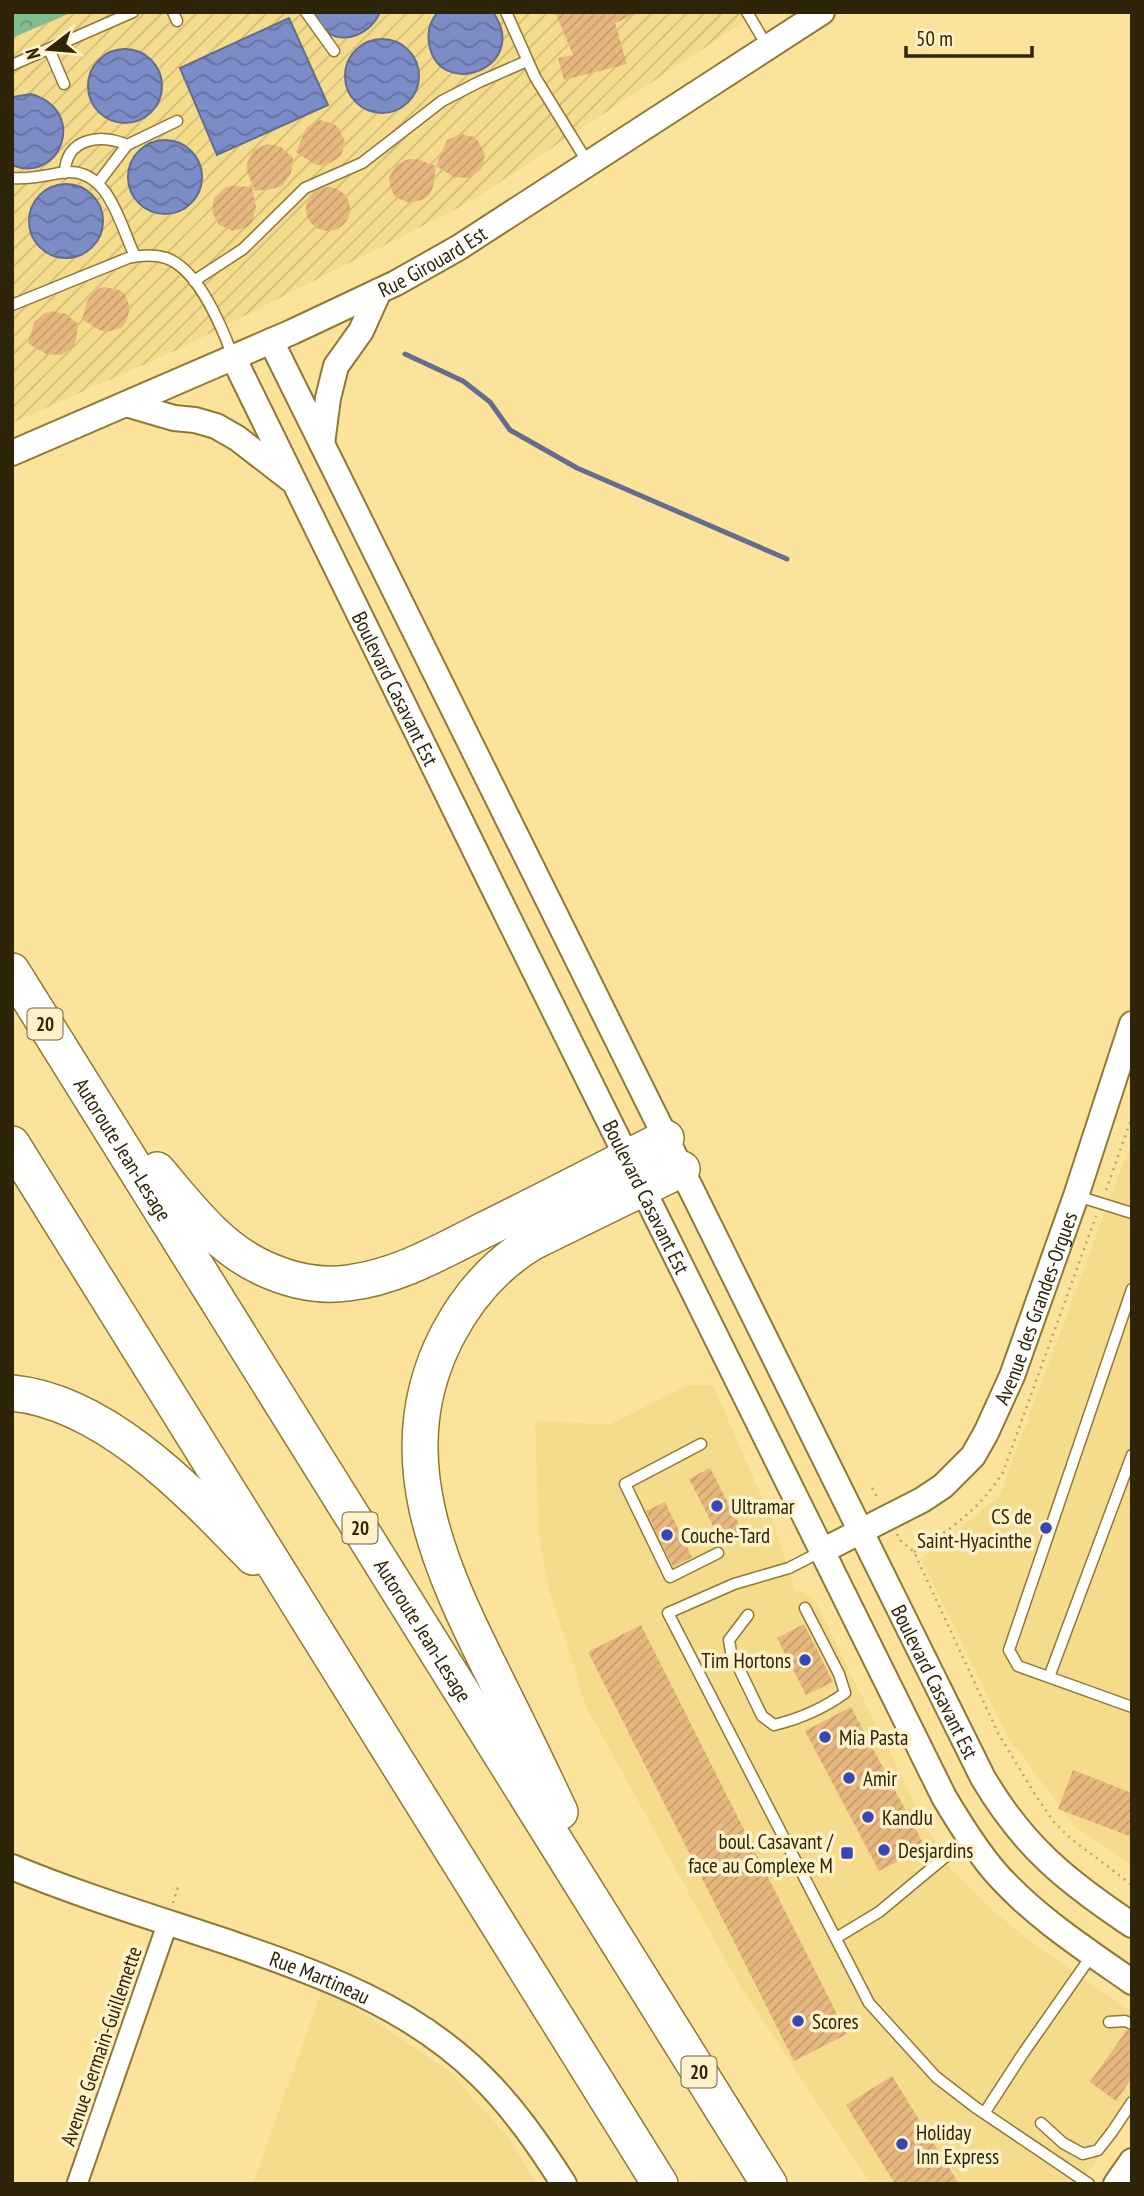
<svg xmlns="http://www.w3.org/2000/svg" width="1144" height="2196" font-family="'PT Sans Narrow',sans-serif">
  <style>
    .built { fill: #f5db8c }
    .industrial { fill: url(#industrial-furrows) }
    .forest { fill: url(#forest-crowns) }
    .water { fill: url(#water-waves); stroke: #646d8d; stroke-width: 2 }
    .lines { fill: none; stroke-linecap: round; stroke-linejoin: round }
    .stream { stroke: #646d8d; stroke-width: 5 }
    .building { fill: url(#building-hatch) }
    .service-casing { stroke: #8f7933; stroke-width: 13 }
    .minor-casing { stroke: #8f7933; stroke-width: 23 }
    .tertiary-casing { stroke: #8f7933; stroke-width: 28 }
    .motorway-casing { stroke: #8f7933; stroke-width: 38 }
    .path { stroke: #b8a56b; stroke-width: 2.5; stroke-dasharray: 2 5; stroke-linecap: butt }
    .service { stroke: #fff; stroke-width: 10 }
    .minor { stroke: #fff; stroke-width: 19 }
    .tertiary { stroke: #fff; stroke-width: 24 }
    .motorway { stroke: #fff; stroke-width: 35 }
    .poi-dot { fill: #3746b8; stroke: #fff1c8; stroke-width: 2.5 }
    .labels { text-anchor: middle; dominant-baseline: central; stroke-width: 7; stroke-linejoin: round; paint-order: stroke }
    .shield { fill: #fff1c8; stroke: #6d6241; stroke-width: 2 }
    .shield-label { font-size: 19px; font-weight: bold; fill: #2e2407 }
    .street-label { font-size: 21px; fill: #2e2407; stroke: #fff1c8 }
    .poi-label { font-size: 21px; fill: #2e2407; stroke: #fff1c8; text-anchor: start }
  </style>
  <defs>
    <pattern id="industrial-furrows" width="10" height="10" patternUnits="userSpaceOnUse" patternTransform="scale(1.75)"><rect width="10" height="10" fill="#f5db8c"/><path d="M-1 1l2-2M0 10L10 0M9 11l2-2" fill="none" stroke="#d2bc77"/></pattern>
    <pattern id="forest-crowns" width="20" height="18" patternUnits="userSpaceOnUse" patternTransform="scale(1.75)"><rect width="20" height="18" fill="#80bd90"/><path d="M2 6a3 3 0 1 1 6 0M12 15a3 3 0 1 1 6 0" fill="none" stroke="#699974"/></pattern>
    <pattern id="water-waves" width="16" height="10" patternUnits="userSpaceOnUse" patternTransform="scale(1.75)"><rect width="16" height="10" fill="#7b8cc7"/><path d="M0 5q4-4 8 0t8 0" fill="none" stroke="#6572a0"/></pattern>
    <pattern id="building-hatch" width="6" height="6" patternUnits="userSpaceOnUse" patternTransform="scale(1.75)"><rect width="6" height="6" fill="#e6b77f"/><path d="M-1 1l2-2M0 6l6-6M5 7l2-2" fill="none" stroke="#c69d6c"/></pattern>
  </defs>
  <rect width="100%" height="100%" fill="#fbe39c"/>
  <path class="built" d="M1132,1140V1865L1075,1827L1008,1737L921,1559L999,1497Z
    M687,1385H713L774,1525L795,1589L813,1597L927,1828L951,1869L991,1909L1030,1941L1132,2012V2110L1080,2184H871L737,1981L587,1708L550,1593L539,1536L535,1420L609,1425Z
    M323,1987L448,2070L508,2137L537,2184H253Z"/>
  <path class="industrial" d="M73,12H751L753,16L466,204L179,349L12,423V38Z"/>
  <path class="forest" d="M12,12H73L12,38Z"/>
  <path class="water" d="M310,12H380C372,33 343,47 325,30C319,25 315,18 310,12Z
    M438,12H493C532,68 438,102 429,43C427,31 430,21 438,12Z
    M289,18L328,105L217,155L180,68Z
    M345 76a37 37 0 1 1 74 0a37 37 0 1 1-74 0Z
    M88 86a37 37 0 1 1 74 0a37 37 0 1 1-74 0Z
    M31,94C89,111 60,185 12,165V97Z
    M128 177a37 37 0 1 1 74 0a37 37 0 1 1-74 0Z
    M29 221a37 37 0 1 1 74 0a37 37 0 1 1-74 0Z"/>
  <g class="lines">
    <path class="stream" d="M405,354L463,381L490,402L510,430L577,468L787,559"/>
  </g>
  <path class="building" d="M555,12H641L615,23L627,64L564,80L558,58L573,55Z
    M320,120L334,124L339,128L345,142L341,156L325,166L314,164L296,152L307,127Z
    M460,134L474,137L479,142L485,155L481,169L469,178L454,177L436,166L447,140Z
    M267,144L281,147L293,158L291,173L283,185L276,188L255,191L247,171V163L254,150Z
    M409,159H416L436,166L433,187L430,194L424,199L410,203L397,198L392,192L389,178L396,165Z
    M231,186L252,187L256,207L252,222L247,227L233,231L219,225L212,212L214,198L225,188Z
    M306 209a22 22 0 1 1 44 0a22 22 0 1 1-44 0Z
    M105,287L119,290L125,294L130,308L126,322L121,328L107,332L99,330L82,319L88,299L98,289Z
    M52,311L66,314L78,324L76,340L73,347L61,355L46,354L28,343L34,323L45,313Z
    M710,1468L744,1534L723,1545L689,1479Z
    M665,1502L692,1557L673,1567L646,1511Z
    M804,1624L833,1682L806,1695L777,1638Z
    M641,1625L847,2034L794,2061L588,1652Z
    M851,1707L925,1847L879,1871L805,1731Z
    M1073,1770L1132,1793V1837L1058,1809Z
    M1127,2030L1132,2031V2078L1116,2101L1090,2082Z
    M892,2076L959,2184H895L846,2105Z"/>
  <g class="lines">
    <defs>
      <path id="service" d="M173,12L177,21
        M306,12L334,51
        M506,12L535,77L588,163
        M747,12L767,46
        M49,49L64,84
        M12,65L133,12
        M65,173C65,138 102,133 127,145
        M12,178C31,180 49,174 67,172C110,170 120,226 135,256
        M98,183L127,145L177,121
        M194,281L243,249L305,188L362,163L442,101L479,82L527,61
        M12,305L128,258C141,255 154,254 166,258C198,269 222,327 233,357
        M1077,1196L1132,1213
        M1132,1289L1009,1650L1018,1666L1132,1707
        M701,1444L625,1484L670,1577L718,1553
        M822,1551L789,1568L734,1584L668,1613L869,2003L936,2077L975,2107L1089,2184
        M748,1615L729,1640L731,1652L762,1716L774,1725C799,1719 824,1708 845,1693L839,1674L805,1608
        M1049,1677L1132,1455
        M836,1938L879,1912L968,1838
        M1109,2022L1125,2021L1132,2024
        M985,2112L1024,2052L1092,1955
        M1041,2123L1063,2143L1083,2154L1098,2150L1112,2132L1132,2102"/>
      <path id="minor" d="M77,2184L168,1922"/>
      <g id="tertiary">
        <path id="s1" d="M271,341L983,1778C1023,1846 1066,1881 1132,1925"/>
        <path id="s2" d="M233,357L495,891L944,1797C960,1824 976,1850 996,1873C1035,1917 1085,1949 1132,1982"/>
        <path d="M126,404L174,418L195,420L216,426L237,438L290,479"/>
        <path d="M322,444L328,398L336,366L361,331L379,291"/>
        <path id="s3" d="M12,453L292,332L396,283L458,248L822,12"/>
        <path id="s4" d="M822,1551L922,1500L943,1486L973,1456L986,1433L1012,1376L1076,1196L1132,1024"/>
        <path id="s5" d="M12,1867C84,1897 159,1919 233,1944C323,1975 411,2007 480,2075C513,2107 539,2145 564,2184"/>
        <path d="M1116,2184L1132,2161"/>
      </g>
      <g id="motorway">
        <path id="s6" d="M12,971L769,2184"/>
        <path d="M12,1144L660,2184"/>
        <path d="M157,1170C188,1206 217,1246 261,1267C288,1280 318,1287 348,1283C398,1277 442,1251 486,1229C547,1199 606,1168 666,1138"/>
        <path d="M12,1393C106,1402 191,1493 253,1557"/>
        <path d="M560,1812C539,1767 517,1722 495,1678C440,1568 385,1454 448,1334C468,1296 496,1264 533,1242L682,1169"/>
      </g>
    </defs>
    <use href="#service" class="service-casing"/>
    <use href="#minor" class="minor-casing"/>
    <use href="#tertiary" class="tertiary-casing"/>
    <use href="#motorway" class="motorway-casing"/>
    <path class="path" d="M1106,1190L1132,1117
      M872,1488L879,1500
      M897,1534L900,1540L914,1552L998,1733L1036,1796L1054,1822L1070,1838L1132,1885
      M914,1552C949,1531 981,1508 1003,1472L1096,1216
      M173,1903L179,1883"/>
    <use href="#service" class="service"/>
    <use href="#minor" class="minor"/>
    <use href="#tertiary" class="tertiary"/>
    <use href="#motorway" class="motorway"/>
  </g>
  <g class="poi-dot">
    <circle cx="717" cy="1506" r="7"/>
    <circle cx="1046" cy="1528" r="7"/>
    <circle cx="667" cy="1535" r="7"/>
    <circle cx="805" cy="1660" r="7"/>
    <circle cx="825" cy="1737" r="7"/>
    <circle cx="849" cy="1778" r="7"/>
    <circle cx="868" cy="1817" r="7"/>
    <circle cx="884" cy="1850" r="7"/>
    <rect x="840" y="1846" width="14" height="14" rx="3.5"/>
    <circle cx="798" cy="2021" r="7"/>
    <circle cx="902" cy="2144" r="7"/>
  </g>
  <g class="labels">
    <g class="shield">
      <rect x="27.5" y="1008.5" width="35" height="31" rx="5"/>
      <rect x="342.5" y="1512.5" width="35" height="31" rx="5"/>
      <rect x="681.5" y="2056.5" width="35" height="31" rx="5"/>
    </g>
    <g class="shield-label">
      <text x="45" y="1024">20</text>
      <text x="360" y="1528">20</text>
      <text x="699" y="2072">20</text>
    </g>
    <g class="street-label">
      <text stroke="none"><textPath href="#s3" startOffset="462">Rue Girouard Est</textPath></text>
      <text stroke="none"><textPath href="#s2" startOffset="369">Boulevard Casavant Est</textPath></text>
      <text stroke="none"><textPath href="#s6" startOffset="210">Autoroute Jean-Lesage</textPath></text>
      <text stroke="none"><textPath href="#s2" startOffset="936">Boulevard Casavant Est</textPath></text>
      <text stroke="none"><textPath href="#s4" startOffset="341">Avenue des Grandes-Orgues</textPath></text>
      <text stroke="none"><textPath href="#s6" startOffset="777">Autoroute Jean-Lesage</textPath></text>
      <text stroke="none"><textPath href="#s1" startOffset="1496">Boulevard Casavant Est</textPath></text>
      <text stroke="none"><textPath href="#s5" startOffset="327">Rue Martineau</textPath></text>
      <text transform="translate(101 2046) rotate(-71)">Avenue Germain-Guillemette</text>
    </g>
    <g class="poi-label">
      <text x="731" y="1506">Ultramar</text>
      <text x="1032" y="1516" text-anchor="end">CS de<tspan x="1032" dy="24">Saint-Hyacinthe</tspan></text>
      <text x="681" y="1535">Couche-Tard</text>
      <text x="791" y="1660" text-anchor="end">Tim Hortons</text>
      <text x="839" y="1737">Mia Pasta</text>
      <text x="863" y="1778">Amir</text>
      <text x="882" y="1817">KandJu</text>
      <text x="833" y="1841" text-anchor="end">boul. Casavant /<tspan x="833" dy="24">face au Complexe M</tspan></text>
      <text x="898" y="1850">Desjardins</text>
      <text x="812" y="2021">Scores</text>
      <text x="916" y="2132">Holiday<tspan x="916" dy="24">Inn Express</tspan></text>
    </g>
  </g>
  <rect width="1144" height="2196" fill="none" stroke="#2e2407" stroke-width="28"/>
  <g transform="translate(49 49) rotate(254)" stroke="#fff1c8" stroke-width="5" paint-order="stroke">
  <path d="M0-5L12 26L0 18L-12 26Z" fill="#2e2407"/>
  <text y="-10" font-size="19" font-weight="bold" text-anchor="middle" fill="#2e2407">N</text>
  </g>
  <path d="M906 46v10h126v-10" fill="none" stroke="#2e2407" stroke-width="3.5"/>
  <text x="916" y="46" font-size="21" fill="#2e2407" stroke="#fff1c8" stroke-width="5" paint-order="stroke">50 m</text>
</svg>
